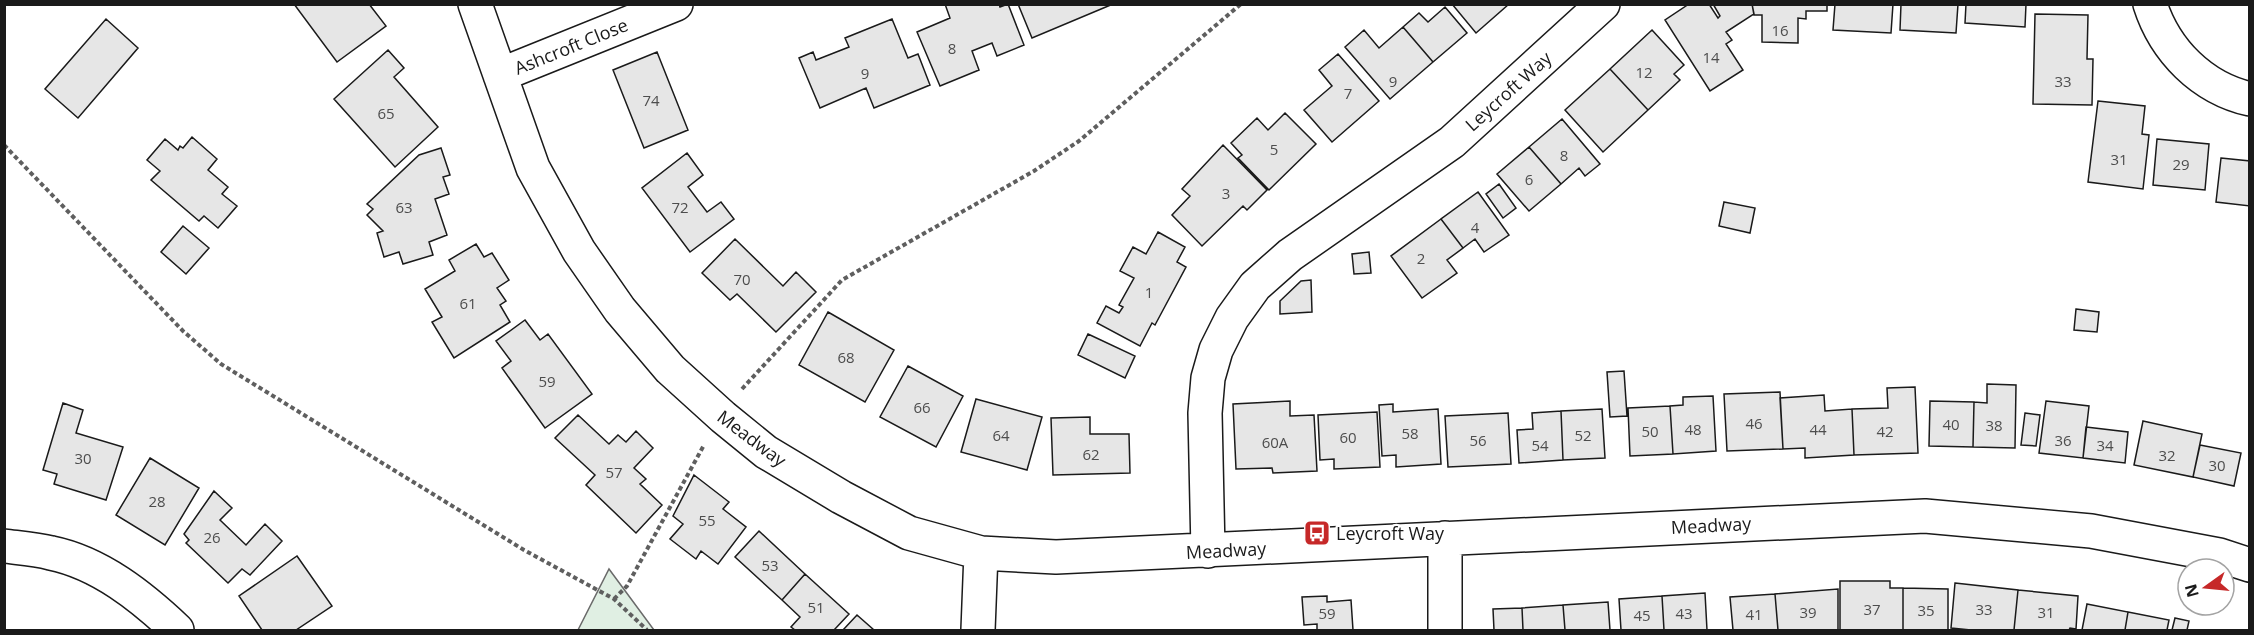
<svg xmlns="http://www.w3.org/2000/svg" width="2254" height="635" font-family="'Open Sans',sans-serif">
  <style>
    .green { fill: #e0efe3; stroke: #6a6a6a; stroke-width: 1.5 }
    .building { fill: #e6e6e6; stroke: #1a1a1a; stroke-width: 1.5 }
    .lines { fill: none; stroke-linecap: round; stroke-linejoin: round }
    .minor-casing { stroke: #1a1a1a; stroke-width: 36 }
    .path { stroke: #5f5f5f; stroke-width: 4; stroke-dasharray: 4.5 3; stroke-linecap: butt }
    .minor { stroke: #fff; stroke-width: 33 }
    .labels { text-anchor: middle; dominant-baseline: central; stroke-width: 4.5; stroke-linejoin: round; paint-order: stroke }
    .number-label { font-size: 15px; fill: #4d4d4d }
    .street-label { font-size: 18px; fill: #1a1a1a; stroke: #fff }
    .poi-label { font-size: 18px; fill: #1a1a1a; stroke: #fff; text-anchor: start }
  </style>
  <rect width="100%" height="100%" fill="#fff"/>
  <path class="green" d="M609,569L654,630H578Z"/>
  <path class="building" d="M294,4H369L386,26L337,62Z
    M945,4H999L1000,7L1008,4L1024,45L997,56L992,43L972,51L979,70L940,86L917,32L950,18Z
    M1018,4H1113L1032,38Z
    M1452,4H1509L1476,33Z
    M1689,4H1709L1718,18L1720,16L1713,4H1752L1754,14L1726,32L1732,40L1726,44L1743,70L1710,91L1665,20Z
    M1752,4H1827V11H1806V19L1798,18V43L1762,42V15H1754Z
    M1835,4H1893L1891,33L1833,30Z
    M1901,4H1958L1956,33L1900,30Z
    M1966,4H2026L2025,27L1965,23Z
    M1445,7L1467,33L1433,62L1403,27L1419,13L1428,22Z
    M2035,14L2088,15L2087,59H2093L2092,105L2033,104Z
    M106,19L138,48L78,118L45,89Z
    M892,19L908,58L918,54L930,85L874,108L866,88L820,108L799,58L813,52L816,60L849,47L845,38Z
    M1403,27L1433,62L1390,99L1345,47L1364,30L1379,48Z
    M1652,30L1684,65L1674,74L1680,80L1648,110L1610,69Z
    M388,50L404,68L394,77L438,127L395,167L334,99Z
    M657,52L688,130L644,148L613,70Z
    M1338,54L1379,101L1332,142L1304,110L1332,86L1319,70Z
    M1610,69L1648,110L1603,152L1565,110Z
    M2098,101L2145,106L2142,134L2149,135L2143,189L2088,182Z
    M1285,113L1316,144L1269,190L1238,158L1242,155L1231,143L1257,118L1268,130Z
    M1562,119L1600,164L1585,176L1579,168L1561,184L1529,147Z
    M192,137L217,159L208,170L228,187L222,194L237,206L218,228L204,216L199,221L151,180L160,171L147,160L165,139L178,150L180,146L183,148Z
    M2157,139L2209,144L2205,190L2153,185Z
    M1223,145L1267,190L1247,210L1243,206L1202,246L1172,215L1190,196L1182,189Z
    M1529,147L1561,184L1529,211L1497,174Z
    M441,148L450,175L443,177L449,194L435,199L447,235L429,242L433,255L403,264L399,252L384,257L377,233L383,231L367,215L373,209L367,204L419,155Z
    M687,153L703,175L688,187L707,212L721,202L734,219L690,252L642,188Z
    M2221,158L2250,161V206L2216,202Z
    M1499,184L1516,208L1503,218L1486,194Z
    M1478,192L1509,235L1484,252L1475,239L1463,248L1441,219Z
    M1724,202L1755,208L1750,233L1719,226Z
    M1441,219L1463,248L1447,260L1457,273L1422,298L1391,256Z
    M183,226L209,248L186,274L161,252Z
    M1158,232L1185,247L1177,262L1186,267L1155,325L1152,323L1140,346L1097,323L1106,306L1119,313L1123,307L1119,305L1134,278L1120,271L1133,247L1146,254Z
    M735,239L783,286L796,272L816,292L776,332L737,294L730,300L702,273Z
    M476,244L484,257L492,253L509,280L497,288L506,301L500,305L510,322L454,358L432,322L442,317L425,289L455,271L449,260Z
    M1369,252L1371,273L1354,274L1352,254Z
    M1311,280L1312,312L1280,314V301L1301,281Z
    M2076,309L2099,312L2097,332L2074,330Z
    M828,312L894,350L865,402L799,365Z
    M525,320L540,340L548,334L592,394L545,428L502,368L511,361L496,341Z
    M1088,334L1135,356L1125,378L1078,355Z
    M908,366L963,396L936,447L880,417Z
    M1624,371L1627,416L1610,417L1607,372Z
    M1987,384L2016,385L2015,448L1973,447L1974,402L1987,403Z
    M1915,387L1918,453L1854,455L1852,409L1888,408L1887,388Z
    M1780,392L1783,449L1727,451L1724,394Z
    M1824,395L1825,411L1852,409L1854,455L1805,458V448L1783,449L1780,398Z
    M1713,396L1716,451L1673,454L1670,406L1683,405V397Z
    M976,399L1042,417L1027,470L961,452Z
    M1290,401V416L1314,415L1317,471L1273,473L1272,468L1236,469L1233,404Z
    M1930,401L1974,402L1973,447L1929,446Z
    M2046,401L2089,406L2083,458L2039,453Z
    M63,403L83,410L76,433L123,447L106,500L54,484L57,474L43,470Z
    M1393,404V412L1438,409L1441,464L1396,467V455L1382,456L1379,405Z
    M1670,406L1673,454L1630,456L1628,408Z
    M1602,409L1605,458L1563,460L1561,411Z
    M1561,411L1563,460L1519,463L1517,430L1533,429L1532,413Z
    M1377,412L1380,467L1334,469V459L1320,460L1318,415Z
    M1508,413L1511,464L1448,467L1445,416Z
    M2025,413L2040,415L2036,446L2021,445Z
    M578,415L609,444L618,435L626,442L636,431L653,448L634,468L646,479L640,484L662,505L636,533L586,485L595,475L555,438Z
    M1090,417V434H1129L1130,473L1053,475L1051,418Z
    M2143,421L2202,434L2193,477L2134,465Z
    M2086,427L2128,432L2125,463L2083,458Z
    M2200,445L2241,453L2234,486L2193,477Z
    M150,458L199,488L165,545L116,515Z
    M694,475L729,502L723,509L746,527L718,564L701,551L696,559L670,539L683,524L673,516Z
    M214,491L232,508L220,520L246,545L265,524L282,541L250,575L242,569L228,583L186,543L189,540L184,534Z
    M759,531L805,574L782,600L735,557Z
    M297,556L332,606L296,630H262L239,596Z
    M805,574L849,614L834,630H795L791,627L800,617L782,600Z
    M1840,581H1890V588H1903V630H1840Z
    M1955,583L2018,590L2014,630H1971L1951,628Z
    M1903,588L1948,589V630H1903Z
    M1838,589V630H1778L1775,594Z
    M2018,590L2078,596L2076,629L2070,628L2069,630H2014Z
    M1705,593L1707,630H1664L1662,596Z
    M1775,594L1778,630H1733L1730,597Z
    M1327,596V602L1351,600L1353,630H1317V624L1304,625L1302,597Z
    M1662,596L1664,630H1621L1619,599Z
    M1608,602L1610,630H1565L1563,605Z
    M2087,604L2128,612L2125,630H2082Z
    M1563,605L1565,630H1523L1522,608Z
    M1522,608L1523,630H1494L1493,609Z
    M2128,612L2169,620L2167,630H2125Z
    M857,615L874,630H843Z
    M2175,618L2189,621L2187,630H2172Z"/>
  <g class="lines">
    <defs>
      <path id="minor" d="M475,4L533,168L579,251L620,310L670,369L723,417L766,452L841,497L909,533L981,553L1056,557L1925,516L2091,531L2219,555L2250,565
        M2150,4C2165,51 2202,88 2250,99
        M500,75L676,4
        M1445,538V630
        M4,546C20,548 36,549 51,553C100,563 142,597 177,630
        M1208,551L1205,413L1208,378L1216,350L1232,318L1255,286L1290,255L1452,142L1603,4
        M978,630L981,553"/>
    </defs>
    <use href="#minor" class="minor-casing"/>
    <path class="path" d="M4,145L183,331L221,364L524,550L614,599L647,630
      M742,389L842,280L1034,171L1079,141L1241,4
      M614,599L627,586L704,445"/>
    <use href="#minor" class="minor"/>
  </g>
  <defs>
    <symbol id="bus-square" viewBox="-11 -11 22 22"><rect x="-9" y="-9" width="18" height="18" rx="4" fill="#c62828" stroke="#fff"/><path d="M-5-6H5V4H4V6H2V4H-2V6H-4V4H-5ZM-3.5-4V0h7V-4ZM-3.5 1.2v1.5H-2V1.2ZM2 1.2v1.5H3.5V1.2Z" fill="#fff"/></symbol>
  </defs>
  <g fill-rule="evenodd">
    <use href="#bus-square" x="1302" y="518" width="30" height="30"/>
  </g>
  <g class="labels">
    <g class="number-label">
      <text x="1780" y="30">16</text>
      <text x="952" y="48">8</text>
      <text x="1711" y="57">14</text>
      <text x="1644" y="72">12</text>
      <text x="865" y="73">9</text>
      <text x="1393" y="81">9</text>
      <text x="2063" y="81">33</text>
      <text x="1348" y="93">7</text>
      <text x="651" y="100">74</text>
      <text x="386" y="113">65</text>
      <text x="1274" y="149">5</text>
      <text x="1564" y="155">8</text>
      <text x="2119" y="159">31</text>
      <text x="2181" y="164">29</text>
      <text x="1529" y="179">6</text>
      <text x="1226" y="193">3</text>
      <text x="404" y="207">63</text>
      <text x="680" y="207">72</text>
      <text x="1475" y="227">4</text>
      <text x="1421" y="258">2</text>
      <text x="742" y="279">70</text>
      <text x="1149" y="292">1</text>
      <text x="468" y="303">61</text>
      <text x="846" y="357">68</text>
      <text x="547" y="381">59</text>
      <text x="922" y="407">66</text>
      <text x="1754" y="423">46</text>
      <text x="1951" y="424">40</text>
      <text x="1994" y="425">38</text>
      <text x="1693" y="429">48</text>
      <text x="1818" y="429">44</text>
      <text x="1650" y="431">50</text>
      <text x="1885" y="431">42</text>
      <text x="1410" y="433">58</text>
      <text x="1001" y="435">64</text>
      <text x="1583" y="435">52</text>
      <text x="1348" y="437">60</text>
      <text x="1478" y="440">56</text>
      <text x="2063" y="440">36</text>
      <text x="1275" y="442">60A</text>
      <text x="1540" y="445">54</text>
      <text x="2105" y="445">34</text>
      <text x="1091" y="454">62</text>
      <text x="2167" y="455">32</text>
      <text x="83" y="458">30</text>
      <text x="2217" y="465">30</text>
      <text x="614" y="472">57</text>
      <text x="157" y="501">28</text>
      <text x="707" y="520">55</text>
      <text x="212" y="537">26</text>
      <text x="770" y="565">53</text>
      <text x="816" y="607">51</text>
      <text x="1872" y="609">37</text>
      <text x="1984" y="609">33</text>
      <text x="1926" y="610">35</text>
      <text x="1808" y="612">39</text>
      <text x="2046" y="612">31</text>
      <text x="1327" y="613">59</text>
      <text x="1684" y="613">43</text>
      <text x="1754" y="614">41</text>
      <text x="1642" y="615">45</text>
    </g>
    <g class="street-label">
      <text transform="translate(571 46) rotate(-22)">Ashcroft Close</text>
      <text transform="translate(1508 91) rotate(-42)">Leycroft Way</text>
      <text transform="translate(752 438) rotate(37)">Meadway</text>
      <text transform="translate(1711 525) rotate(-3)">Meadway</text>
      <text transform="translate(1226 550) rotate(-3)">Meadway</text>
    </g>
    <g class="poi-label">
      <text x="1336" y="533">Leycroft Way</text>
    </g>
  </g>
  <rect width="2254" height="635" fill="none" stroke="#1a1a1a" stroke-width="12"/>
  <g transform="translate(2206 587) rotate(255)"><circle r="28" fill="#ffffff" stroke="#a3a3a3" stroke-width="1.5"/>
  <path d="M0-4.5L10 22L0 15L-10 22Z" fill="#c62828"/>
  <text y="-9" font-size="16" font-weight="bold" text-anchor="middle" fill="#1a1a1a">N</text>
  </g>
</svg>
